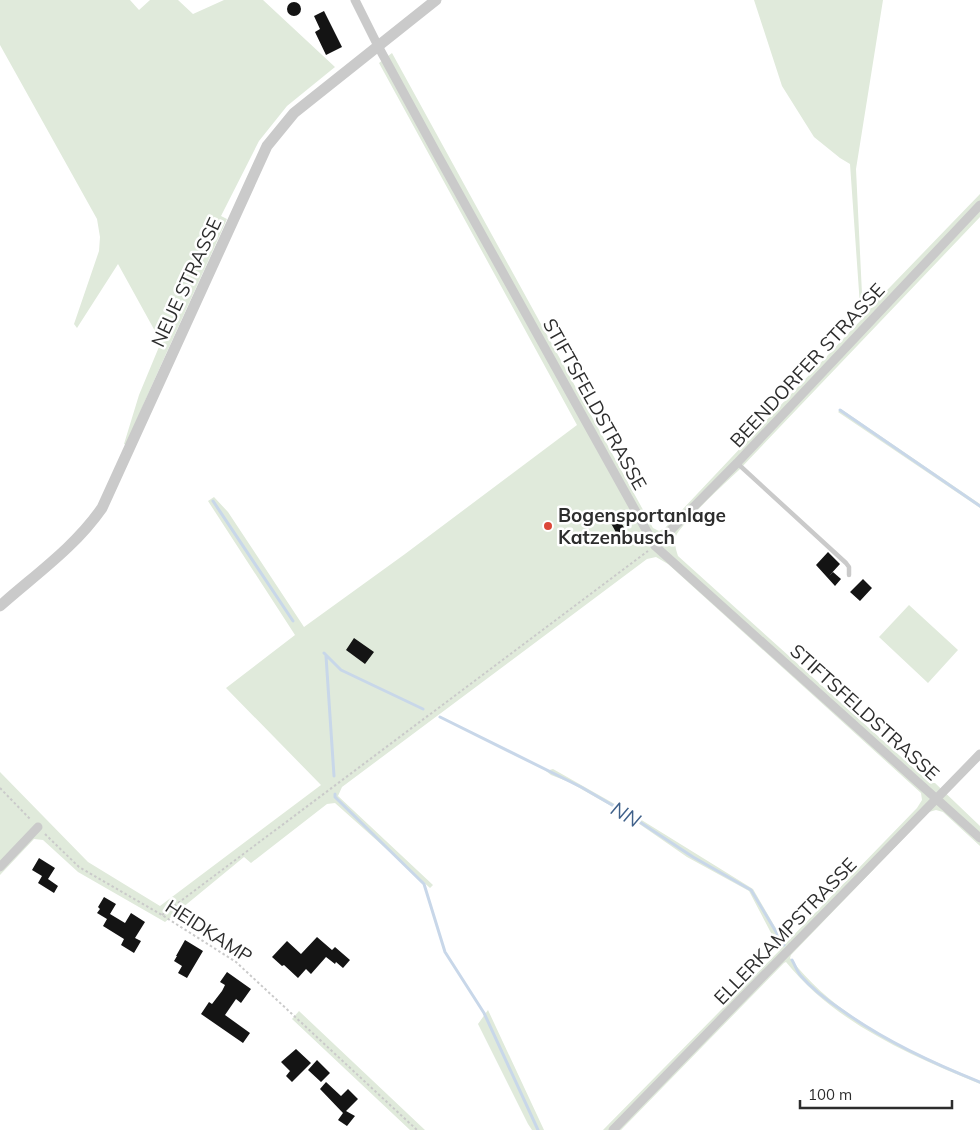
<svg xmlns="http://www.w3.org/2000/svg" width="980" height="1130" font-family="Mulish,sans-serif">
  <style>
    .green { fill: #e0eadb }
    .lines { fill: none; stroke-linecap: round; stroke-linejoin: round }
    .stream { stroke: #c8d7e9; stroke-width: 3 }
    .building { fill: #141414 }
    .path { stroke: #cacaca; stroke-width: 2; stroke-dasharray: 2.5 2.5; stroke-linecap: butt }
    .service { stroke: #cacaca; stroke-width: 4.5 }
    .minor { stroke: #cacaca; stroke-width: 9 }
    .tertiary { stroke: #cacaca; stroke-width: 11 }
    .poi-dot { fill: #db4738; stroke: #fff; stroke-width: 2 }
    .labels { text-anchor: middle; dominant-baseline: central; stroke-width: 5; stroke-linejoin: round; paint-order: stroke }
    .street-label { font-size: 19px; fill: #2d2d2d; stroke: #fff }
    .poi-label { font-size: 19px; font-weight: bold; fill: #2d2d2d; stroke: #fff; text-anchor: start }
    .water-label { font-size: 20px; font-style: italic; fill: #40618a; stroke: #fff }
  </style>
  <rect width="100%" height="100%" fill="#fff"/>
  <path class="green" d="M0,0H130L139,10L150,0H178L193,14L224,0H263L335,67L287,106L259,141L221,216L227,219C194,294 158,369 126,445L124,444L139,395L161,342L118,264L77,328L74,324L99,251L100,237L97,219L0,45Z
    M754,0H883L856,169L863,315L980,194V217L739,470C728,480 679,526 676,536C674,543 676,550 678,556L930,783H935L980,826V846L943,812L936,810L929,812L791,955L790,958C837,1019 910,1052 980,1081V1084C910,1055 835,1023 786,962L784,963L621,1130H603L780,950L749,891L687,857L625,814L569,782L551,775L546,771L553,769L627,811L753,889L785,944L917,808L922,800L921,793L668,564L656,557L647,559L342,787L338,796L433,885L430,888L335,803L327,804L251,863L244,857L165,922L78,872L43,840L34,839L0,875V772L88,862L160,906L321,785L226,688L295,635L208,501L214,497L228,512L304,627L405,554L577,425L379,63L392,53L653,528L659,531L665,528L861,320L850,164L840,158L814,137L782,86Z
    M841,409L980,504V508L838,412Z
    M909,605L958,650L928,683L879,637Z
    M488,1010L544,1130H532L528,1124L478,1024Z
    M299,1011L425,1130H410L292,1019Z"/>
  <g class="lines">
    <path class="stream" d="M840,410L980,506
      M213,501L293,621
      M324,653L341,670L423,709
      M326,656L334,776
      M440,717L581,787L626,813L693,857L751,890L784,945
      M335,794V797L424,884L445,952L484,1013L538,1130
      M792,960C795,965 797,972 801,976C813,990 828,1001 843,1011C885,1041 932,1063 980,1082"/>
  </g>
  <path class="building" d="M287 9a7 7 0 1 1 14 0a7 7 0 1 1-14 0Z
    M324,11L342,47L326,55L315,32L320,29L314,16Z
    M615,512L626,531L618,536L607,516Z
    M828,552L840,564L829,576L833,572L841,579L835,586L816,565Z
    M863,579L872,588L860,601L850,592Z
    M354,638L374,652L365,664L346,650Z
    M39,858L55,868L48,879L58,886L54,893L38,883L42,876L32,870Z
    M104,897L116,904L110,914L125,923L131,913L145,922L135,938L141,941L134,953L121,945L124,939L103,926L107,919L97,913L100,909L98,907Z
    M317,937L332,950L335,947L350,960L343,968L336,962L335,964L326,957L311,974L306,969L298,978L284,965L282,966L272,957L287,941L301,954Z
    M185,940L203,951L187,978L178,973L182,966L174,961L177,956H176Z
    M227,972L251,989L241,1003L236,999L225,1015L250,1033L243,1043L201,1014L209,1002L212,1004L222,991L225,985L220,982Z
    M296,1049L311,1063L292,1082L286,1076L290,1071L281,1062Z
    M317,1060L330,1073L321,1082L308,1070Z
    M326,1082L341,1096L348,1089L358,1099L346,1111L355,1116L347,1126L338,1120L343,1113L320,1089Z"/>
  <g class="lines">
    <path class="path" d="M0,788L31,820
      M45,834L79,867L162,915L236,962L417,1130
      M162,915L648,551"/>
    <path class="service" d="M737,463L846,563L849,567V575"/>
    <path class="minor" d="M355,0L378,46L437,154L655,546L980,838
      M655,546L737,463L980,205
      M0,867L38,827
      M613,1130L980,754"/>
    <path class="tertiary" d="M0,606C36,574 74,548 102,508L267,146L294,113L436,0"/>
  </g>
  <circle class="poi-dot" cx="548" cy="526" r="5"/>
  <g class="labels">
    <g class="street-label">
      <text transform="translate(186 282) rotate(-65)">NEUE STRASSE</text>
      <text transform="translate(807 365) rotate(-47)">BEENDORFER STRASSE</text>
      <text transform="translate(595 404) rotate(61)">STIFTSFELDSTRASSE</text>
      <text transform="translate(865 712) rotate(42)">STIFTSFELDSTRASSE</text>
      <text transform="translate(209 931) rotate(33)">HEIDKAMP</text>
      <text transform="translate(785 931) rotate(-46)">ELLERKAMPSTRASSE</text>
    </g>
    <g class="poi-label">
      <text x="558" y="515">Bogensportanlage<tspan x="558" dy="22">Katzenbusch</tspan></text>
    </g>
    <g class="water-label">
      <text transform="translate(626 814) rotate(31)">NN</text>
    </g>
  </g>
  <path d="M800 1100v8h152v-8" fill="none" stroke="#2d2d2d" stroke-width="2.5"/>
  <text x="808" y="1100" font-size="15" fill="#2d2d2d" stroke="#ffffff" stroke-width="4" paint-order="stroke">100 m</text>
</svg>
